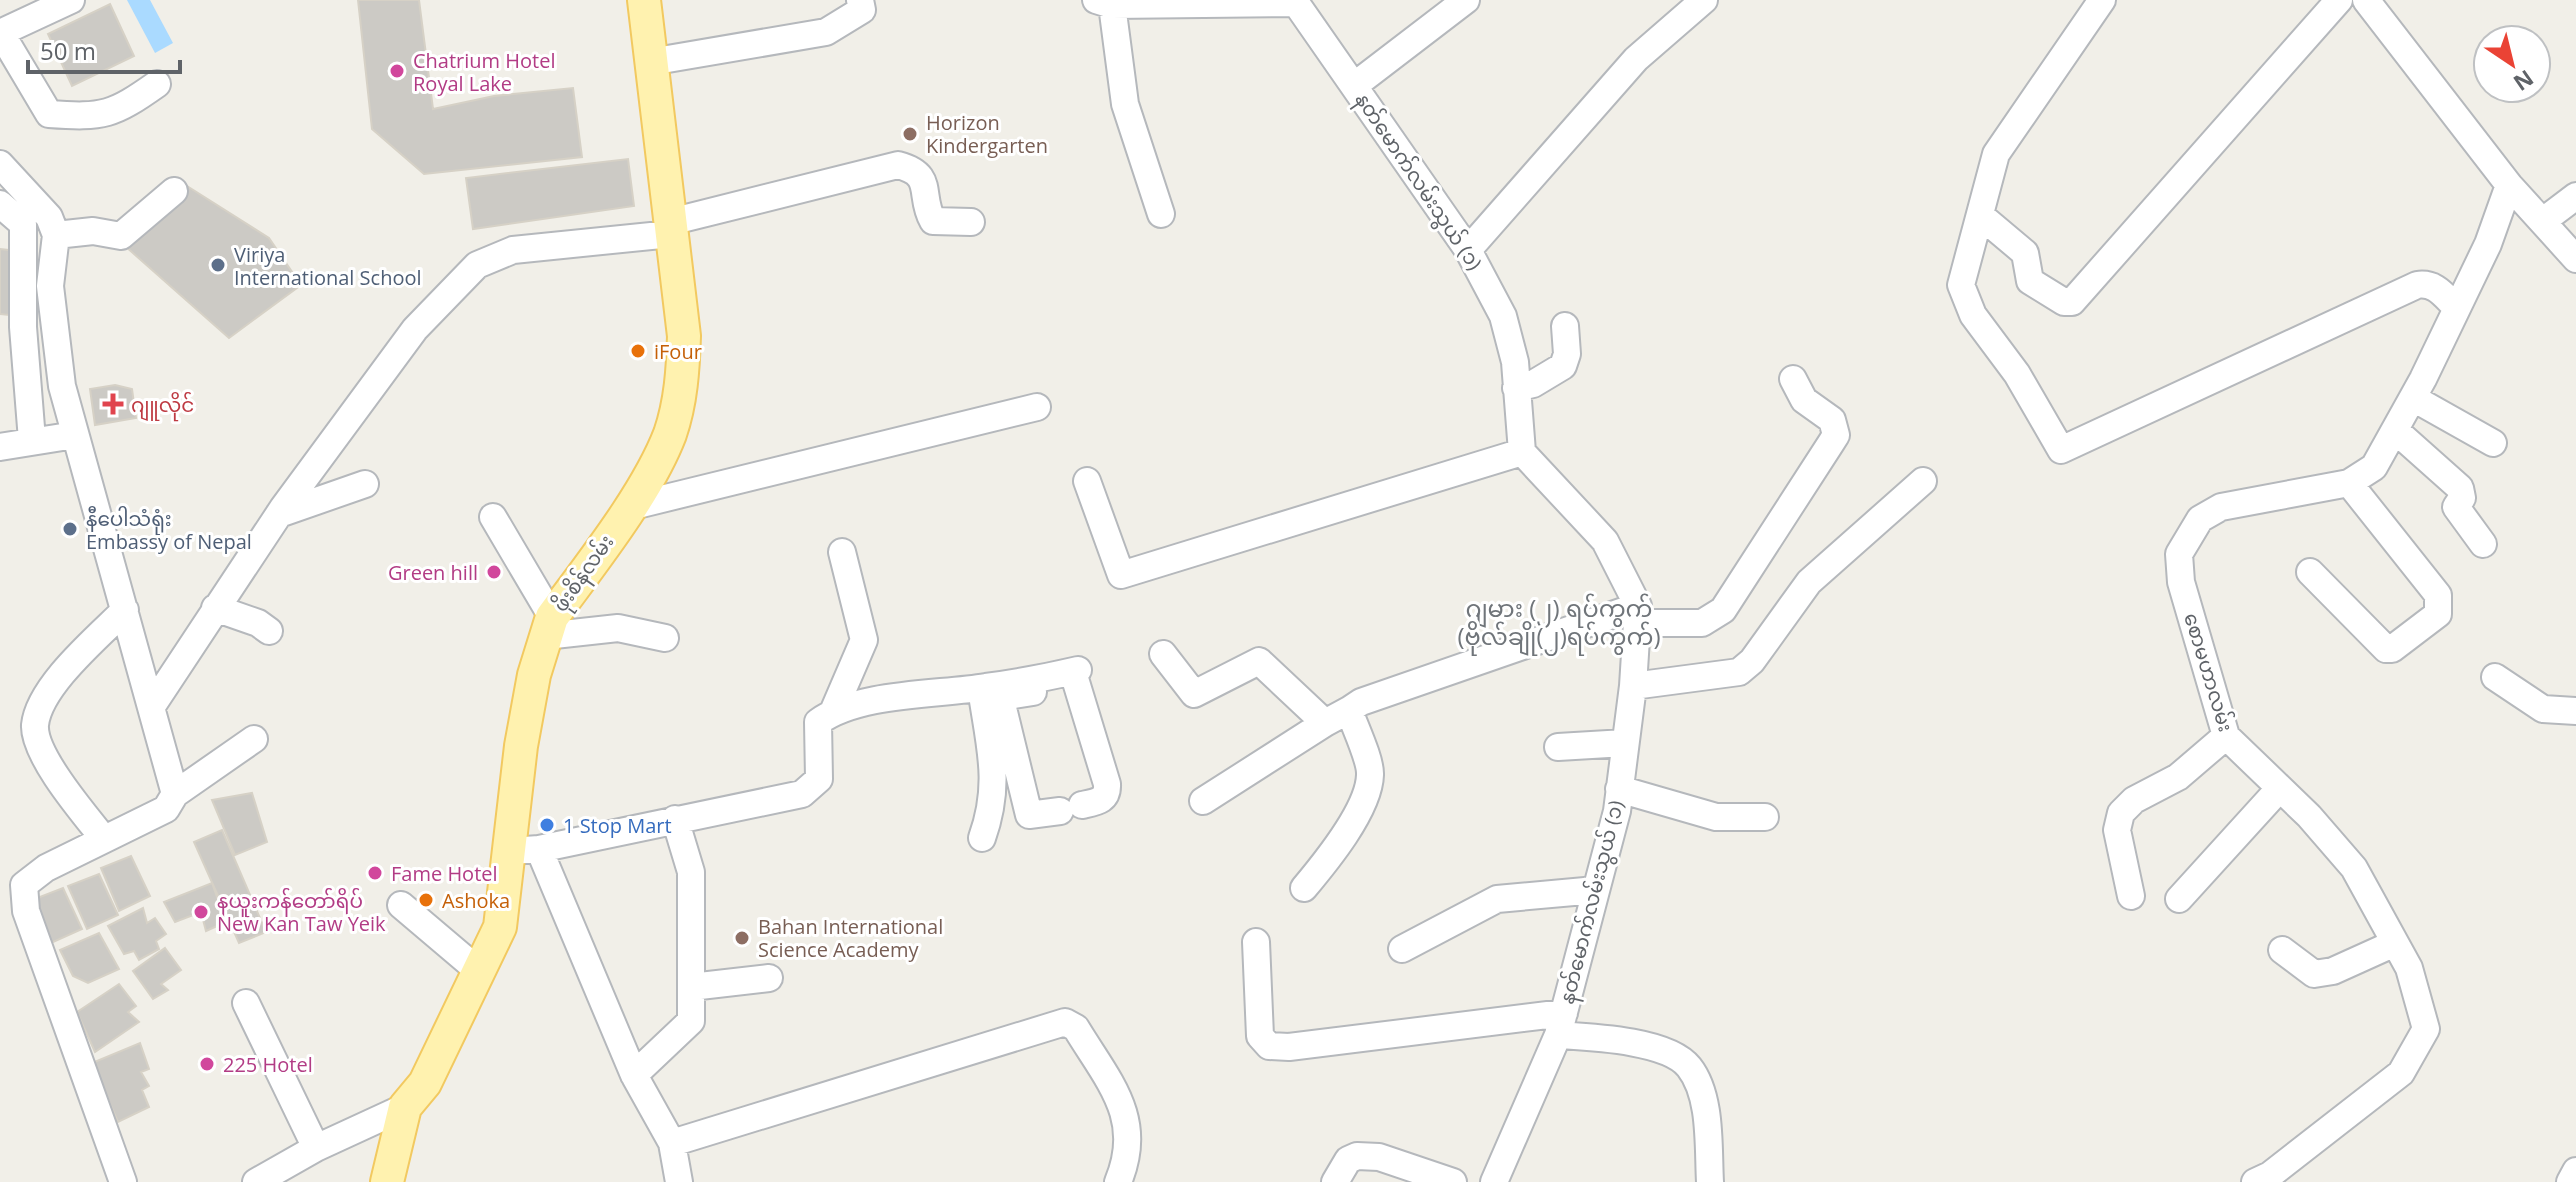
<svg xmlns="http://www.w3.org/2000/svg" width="2576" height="1182" font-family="'Open Sans','Noto Sans Myanmar',sans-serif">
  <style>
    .water { fill: #aadaff }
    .building { fill: #cccac5; stroke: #d6d1c6; stroke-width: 2 }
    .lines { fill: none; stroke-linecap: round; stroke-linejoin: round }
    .minor-casing { stroke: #b5b8bc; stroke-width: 30 }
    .major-casing { stroke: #f2c960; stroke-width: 36 }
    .minor { stroke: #fff; stroke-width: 26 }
    .major { stroke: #fff2af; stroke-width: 32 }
    .hotel-dot { fill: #d1479c; stroke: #fff; stroke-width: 3 }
    .education-dot { fill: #8d6e63; stroke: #fff; stroke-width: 3 }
    .service-dot { fill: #5c6f8a; stroke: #fff; stroke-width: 3 }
    .food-dot { fill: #e8710a; stroke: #fff; stroke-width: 3 }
    .health-dot { fill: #e0444e; stroke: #fff; stroke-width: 3 }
    .shop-dot { fill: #3f7fe0; stroke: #fff; stroke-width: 3 }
    .labels { text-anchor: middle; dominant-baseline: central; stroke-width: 6; stroke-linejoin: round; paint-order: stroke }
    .hotel-label { font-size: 20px; fill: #b23c85; stroke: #fff; text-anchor: start }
    .education-label { font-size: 20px; fill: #785e54; stroke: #fff; text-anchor: start }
    .street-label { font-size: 20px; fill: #5f6368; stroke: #fff }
    .service-label { font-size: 20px; fill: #4e5e75; stroke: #fff; text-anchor: start }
    .food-label { font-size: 20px; fill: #c56008; stroke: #fff; text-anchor: start }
    .health-label { font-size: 20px; fill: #be3a42; stroke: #fff; text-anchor: start }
    .shop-label { font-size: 20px; fill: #366cbe; stroke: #fff; text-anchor: start }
    .quarter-label { font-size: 24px; fill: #70757a; stroke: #fff }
  </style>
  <rect width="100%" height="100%" fill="#f1efe8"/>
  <path class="water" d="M127,0H150L173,43L155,53Z"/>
  <path class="building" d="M358,0H419L433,109L494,96L573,88L582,157L424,174L372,129Z
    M110,4L134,56L72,86L48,34Z
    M628,159L634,206L473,229L466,178Z
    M187,186L269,238L301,285L229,338L125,246Z
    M0,249L17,251L9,315L0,314Z
    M115,385L132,389L136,418L95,425L90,389Z
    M252,793L267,842L235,855L212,800Z
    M222,830L266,932L239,943L194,842Z
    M131,856L150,896L119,911L101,868Z
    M99,874L118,915L87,929L68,886Z
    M212,883L226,922L206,931L201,912L175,922L164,902Z
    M63,888L82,929L51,943L32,900Z
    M143,908L147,923L155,918L166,934L156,941L159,949L139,960L134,951L124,954L108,926Z
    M99,933L119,969L88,983L73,976L60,950Z
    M165,948L181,970L161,984L168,990L153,999L133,971Z
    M119,984L136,1006L128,1012L139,1022L95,1052L77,1012Z
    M140,1043L149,1069L141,1072L149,1086L142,1090L149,1107L118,1122L92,1063Z"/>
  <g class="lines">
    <defs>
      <path id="minor" d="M1096,0L1112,5L1296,3L1468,250L1503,316L1515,362L1522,452L1605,541L1638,606L1633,686L1617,811L1558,1035L1494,1182
        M2102,0L1996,154L1961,285L1973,315L2017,374L2061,450L2417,285C2436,282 2444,296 2457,308
        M2366,0L2509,185L2576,259
        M1112,5L1125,104L1161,214
        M0,33L71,0
        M2,35L49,114C104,118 113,115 157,84
        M650,62L826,32L862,10L860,0
        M1355,85L1466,0
        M0,164L49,217L56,235L50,286L62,386L175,794
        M0,204L23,224V327L32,440
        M1981,216L2025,253L2030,281L2064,302H2072L2339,0
        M2543,221L2576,196
        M670,222L898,165C936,175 918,195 933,221L971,222
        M56,235L93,231L121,236L174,191
        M1468,250L1636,59L1704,0
        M1516,388L1533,384L1563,366L1567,354L1565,326
        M2413,398L2493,443
        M2396,431L2460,488L2462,498L2456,507L2483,544
        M0,447L75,435
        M1087,481L1121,575L1522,452
        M629,507L1037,407
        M279,514L365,484
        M493,517L552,617
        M2310,572L2386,649H2392L2438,614V595L2349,483
        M215,608L258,623L269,631
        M1637,623H1702L1723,610L1831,443L1836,435L1832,420L1804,400L1793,379
        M545,636L618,628L665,638
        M1163,654L1194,694L1259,661L1325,723L1349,710
        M1073,672L1107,784C1108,801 1096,802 1082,805
        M2495,677L2543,709L2576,711
        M1633,686L1739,672L1752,661L1809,582L1923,481
        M981,688C989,744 1002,783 982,838
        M1033,692L1007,696L1002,704L1029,815L1060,811
        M152,706L283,508L415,329L477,265L513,250L671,234
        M833,712L864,640L842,552
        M1558,747L1625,743
        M1619,789L1716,817H1765
        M1203,801L1325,723
        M104,839C85,815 33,755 35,725C39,686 98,637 125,610
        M539,849L634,1075L672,1143L679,1182
        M511,851L539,849L802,794L819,779L818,722C859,692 937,695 986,687C1017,683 1048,677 1078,670
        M1304,888C1325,863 1369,810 1370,775C1371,760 1354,725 1349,710L1361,702L1638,606
        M2131,896L2117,830L2121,813L2134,800L2178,777L2226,736
        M2179,899L2279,789
        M401,905L480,972
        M1256,942L1260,1036L1269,1046L1289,1047L1564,1013
        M1402,949L1497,899L1596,890
        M2282,950L2314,974L2333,971L2395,943
        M691,987L769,978
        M246,1003L316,1148
        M1558,1035C1590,1037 1668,1040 1689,1067C1712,1096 1708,1147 1710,1182
        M634,1075L691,1021V872L675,819
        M672,1143L1065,1022L1076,1028C1108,1081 1145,1118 1118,1182
        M123,1182L26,911L24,885L46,868L166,809L175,794L254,739
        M256,1182L316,1148L405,1107
        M1335,1182L1348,1160L1357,1156L1379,1157L1453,1182
        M2255,1182L2270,1175L2401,1073L2426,1029L2409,968L2354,868L2309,816L2226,736L2181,582L2179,554L2200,519L2221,507L2349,483L2374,467L2423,379L2488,244L2509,185
        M2570,1182L2576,1171"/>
      <path id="major" d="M387,1182L405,1107L425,1083L500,927L521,746L534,675L552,617C590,565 647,494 670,434C681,402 683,369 684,336L644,0"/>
    </defs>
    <use href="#minor" class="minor-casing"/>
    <use href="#major" class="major-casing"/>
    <use href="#minor" class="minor"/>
    <use href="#major" class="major"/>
  </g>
  <g class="hotel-dot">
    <circle cx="397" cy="71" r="8"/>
    <circle cx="494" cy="572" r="8"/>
    <circle cx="375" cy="873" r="8"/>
    <circle cx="201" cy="912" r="8"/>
    <circle cx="207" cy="1064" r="8"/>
  </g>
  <g class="education-dot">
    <circle cx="910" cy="134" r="8"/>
    <circle cx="742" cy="938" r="8"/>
  </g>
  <g class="service-dot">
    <circle cx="218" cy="265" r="8"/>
    <circle cx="70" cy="529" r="8"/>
  </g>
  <g class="food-dot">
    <circle cx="638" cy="351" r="8"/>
    <circle cx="426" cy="900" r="8"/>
  </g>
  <path class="health-dot" d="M109 392h8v8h8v8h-8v8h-8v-8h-8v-8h8z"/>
  <circle class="shop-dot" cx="547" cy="825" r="8"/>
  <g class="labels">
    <g class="hotel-label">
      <text x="413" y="60">Chatrium Hotel<tspan x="413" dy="23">Royal Lake</tspan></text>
      <text x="478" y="572" text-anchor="end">Green hill</text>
      <text x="391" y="873">Fame Hotel</text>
      <text x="217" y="900">နယူးကန်တော်ရိပ်<tspan x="217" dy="23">New Kan Taw Yeik</tspan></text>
      <text x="223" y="1064">225 Hotel</text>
    </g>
    <g class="education-label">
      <text x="926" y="122">Horizon<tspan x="926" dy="23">Kindergarten</tspan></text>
      <text x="758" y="926">Bahan International<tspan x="758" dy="23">Science Academy</tspan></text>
    </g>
    <g class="street-label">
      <text transform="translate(1419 181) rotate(56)">နတ်မောက်လမ်းသွယ် (၁)</text>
      <text transform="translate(583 573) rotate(-55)">ဖိုးစိန်လမ်း</text>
      <text transform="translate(2209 672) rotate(73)">စောမဟာလမ်း</text>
      <text transform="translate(1591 902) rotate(-76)">နတ်မောက်လမ်းသွယ် (၁)</text>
    </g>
    <g class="service-label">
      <text x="234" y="254">Viriya<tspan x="234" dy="23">International School</tspan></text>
      <text x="86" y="518">နီပေါသံရုံး<tspan x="86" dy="23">Embassy of Nepal</tspan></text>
    </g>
    <g class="food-label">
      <text x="654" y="351">iFour</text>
      <text x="442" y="900">Ashoka</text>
    </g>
    <g class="health-label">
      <text x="131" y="404">ဂျူလိုင်</text>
    </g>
    <g class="shop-label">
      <text x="563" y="825">1 Stop Mart</text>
    </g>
    <g class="quarter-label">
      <text x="1559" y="607">ဂျမား (၂) ရပ်ကွက်<tspan x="1559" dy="28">(ဗိုလ်ချို(၂)ရပ်ကွက်)</tspan></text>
    </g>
  </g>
  <g transform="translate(2512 64) rotate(145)"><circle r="38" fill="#ffffff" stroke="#bfc1c3" stroke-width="2"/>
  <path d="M0-6L14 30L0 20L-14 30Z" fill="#ea4335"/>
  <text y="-12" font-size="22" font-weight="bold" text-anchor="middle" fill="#5f6368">N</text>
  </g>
  <path d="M28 60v12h152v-12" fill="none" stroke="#5f6368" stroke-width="4"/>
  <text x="40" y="60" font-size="24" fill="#5f6368" stroke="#ffffff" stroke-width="6" paint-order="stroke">50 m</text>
</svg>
